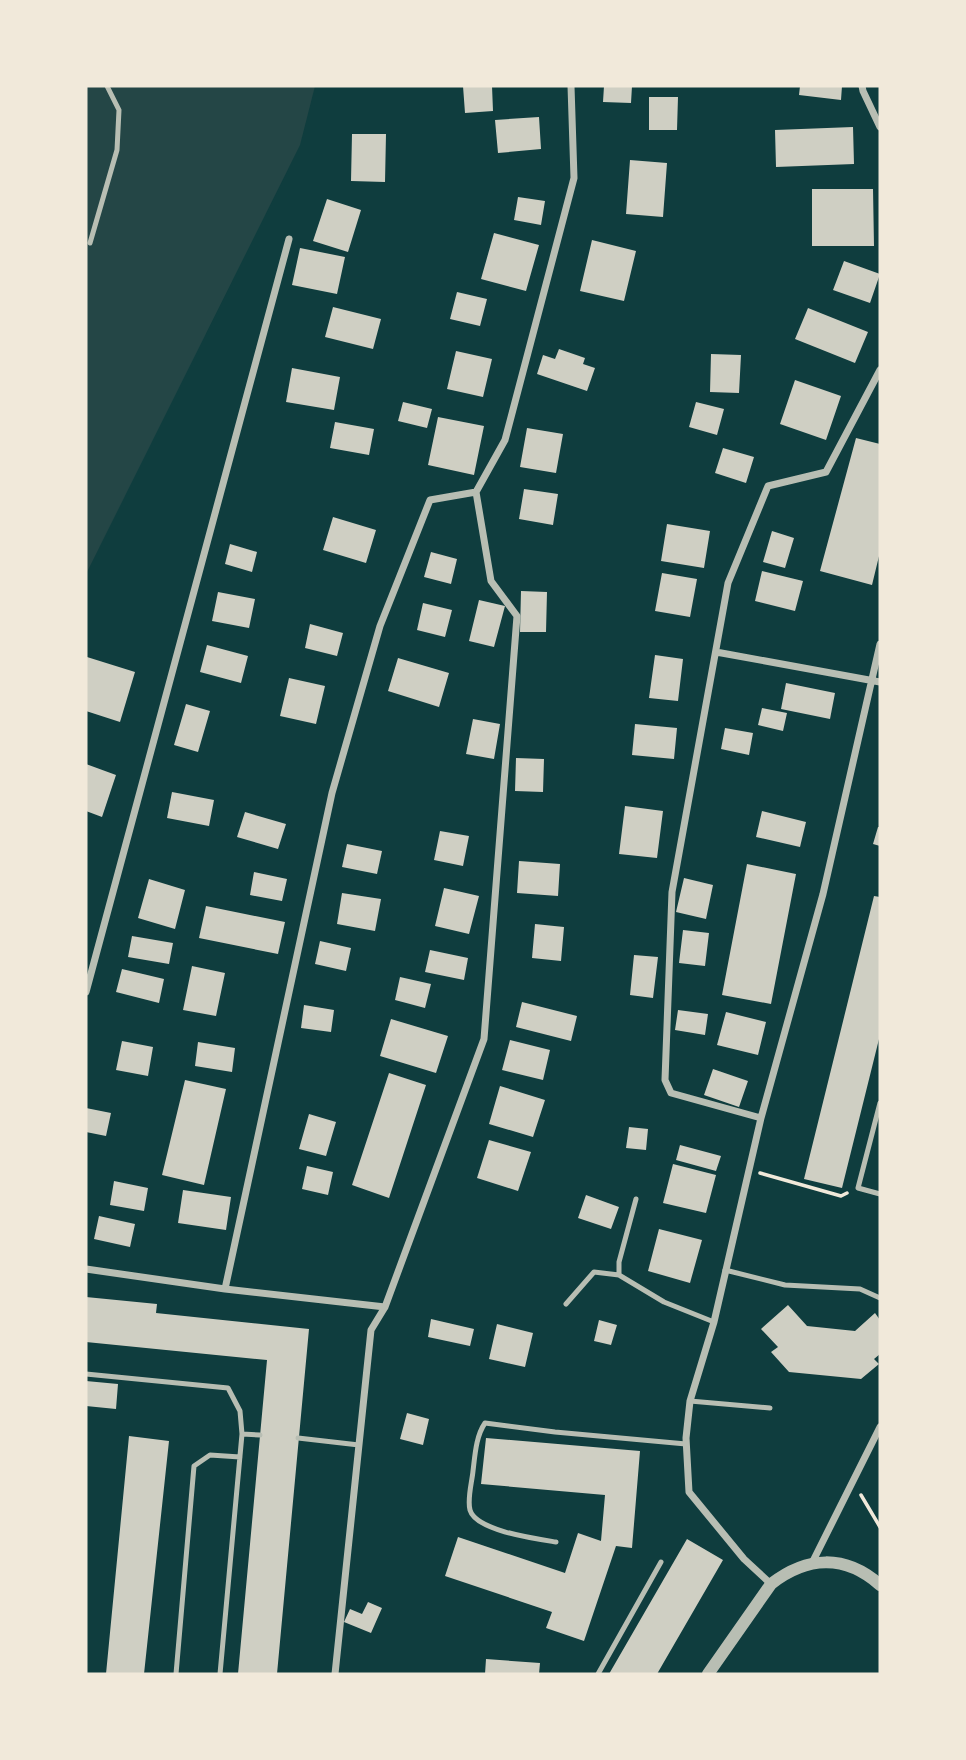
<svg xmlns="http://www.w3.org/2000/svg" width="966" height="1760" font-family="'PT Sans',sans-serif">
  <style>
    .green { fill: #244646 }
    .building { fill: #cfcfc3 }
    .lines { fill: none; stroke-linecap: round; stroke-linejoin: round }
    .path { stroke: #f1e9da; stroke-width: 3.5 }
    .service { stroke: #b8beb3; stroke-width: 5 }
    .minor { stroke: #b8beb3; stroke-width: 7 }
    .tertiary { stroke: #b8beb3; stroke-width: 12 }
  </style>
  <rect width="100%" height="100%" fill="#0f3d3e"/>
  <path class="green" d="M86,86H315L300,145L86,574Z"/>
  <path class="building" d="M463,86H492L493,111L465,113Z
    M604,86H632L631,103L603,102Z
    M800,86H842L841,100L799,95Z
    M649,97H678L677,130H649Z
    M539,117L541,149L498,153L495,120Z
    M853,127L854,164L776,167L775,130Z
    M352,134H386L385,182L351,181Z
    M630,160L667,163L663,217L626,214Z
    M812,189H873L874,246H812Z
    M518,197L545,201L541,225L514,220Z
    M327,199L361,210L348,252L313,241Z
    M494,233L539,245L526,291L481,279Z
    M592,240L636,251L624,301L580,291Z
    M300,248L345,257L337,294L292,285Z
    M844,261L880,274L870,303L833,290Z
    M457,292L487,299L480,326L450,319Z
    M333,307L381,319L373,349L325,337Z
    M808,308L868,332L855,363L795,339Z
    M559,349L585,358L583,364L595,368L587,391L537,374L543,355L555,359Z
    M456,351L492,359L483,397L447,389Z
    M711,354L741,355L739,393L710,392Z
    M292,368L340,377L334,410L286,402Z
    M795,380L841,396L826,440L780,424Z
    M403,402L432,409L427,428L398,421Z
    M696,402L724,409L717,435L689,427Z
    M438,417L484,426L474,475L428,465Z
    M335,422L374,429L369,455L330,448Z
    M527,428L563,434L556,473L520,467Z
    M856,438L880,444V552L872,585L820,571Z
    M723,448L754,457L746,483L715,473Z
    M524,489L558,494L553,525L519,519Z
    M333,517L376,530L366,563L323,550Z
    M667,524L710,531L704,568L661,561Z
    M772,531L794,538L785,568L763,562Z
    M230,544L257,552L252,572L225,564Z
    M431,552L457,559L451,584L424,577Z
    M762,571L803,581L795,611L755,601Z
    M662,573L697,579L690,617L655,611Z
    M521,591L547,592L546,632H520Z
    M218,592L255,599L249,628L212,621Z
    M479,600L505,606L494,647L469,641Z
    M423,603L452,610L445,637L417,630Z
    M310,624L343,633L337,656L305,648Z
    M207,645L248,656L241,683L200,672Z
    M655,655L683,659L678,701L649,698Z
    M87,657L135,672L120,722L86,711Z
    M398,658L449,673L439,707L388,691Z
    M289,678L325,686L316,724L280,716Z
    M786,683L835,693L830,719L781,709Z
    M186,704L210,711L198,752L174,745Z
    M762,708L787,713L783,731L758,725Z
    M473,719L500,724L494,759L466,754Z
    M635,724L677,728L674,759L632,755Z
    M725,728L753,733L749,755L721,749Z
    M516,758L544,759L543,792L515,791Z
    M86,764L116,775L102,817L86,811Z
    M172,792L214,800L209,826L167,818Z
    M625,806L663,811L657,858L619,854Z
    M762,811L806,822L800,847L756,837Z
    M245,812L286,824L278,849L237,837Z
    M878,827H880V846L873,844Z
    M440,831L469,836L463,866L434,860Z
    M347,844L382,851L377,874L342,867Z
    M519,861L560,864L558,896L517,893Z
    M747,864L796,874L771,1004L722,995Z
    M254,872L287,879L282,901L250,895Z
    M684,878L713,885L706,919L676,912Z
    M149,879L185,890L175,929L138,918Z
    M444,888L479,896L469,934L435,926Z
    M342,893L381,899L375,931L337,924Z
    M874,896L880,897V1035L842,1188L804,1179Z
    M206,906L285,922L278,954L199,938Z
    M535,924L564,927L561,961L532,958Z
    M683,930L709,933L705,966L679,963Z
    M132,936L173,943L169,964L128,957Z
    M320,941L351,948L346,971L315,964Z
    M430,950L468,958L464,980L425,972Z
    M634,955L658,957L653,998L630,995Z
    M192,966L225,973L216,1016L183,1010Z
    M122,969L164,979L159,1003L116,992Z
    M400,977L431,984L425,1008L395,1000Z
    M522,1002L577,1016L571,1041L516,1027Z
    M304,1005L334,1010L331,1032L301,1028Z
    M678,1010L708,1014L705,1035L675,1030Z
    M726,1012L766,1022L758,1055L717,1045Z
    M391,1019L448,1036L436,1073L380,1056Z
    M510,1040L550,1050L543,1080L502,1070Z
    M122,1041L153,1047L148,1076L116,1070Z
    M198,1042L235,1048L232,1072L195,1066Z
    M713,1069L748,1081L739,1107L704,1095Z
    M389,1073L426,1085L389,1198L352,1185Z
    M185,1080L226,1089L204,1185L162,1175Z
    M500,1086L545,1100L533,1137L489,1124Z
    M86,1108L111,1113L106,1136L86,1132Z
    M309,1114L336,1122L326,1156L299,1149Z
    M629,1127L648,1129L646,1150L626,1148Z
    M489,1140L531,1152L518,1191L477,1178Z
    M680,1145L721,1156L716,1171L676,1160Z
    M673,1164L716,1175L706,1213L663,1203Z
    M307,1166L333,1172L328,1195L302,1189Z
    M114,1181L148,1188L144,1211L110,1205Z
    M183,1190L231,1197L226,1230L178,1223Z
    M586,1195L619,1207L611,1229L578,1218Z
    M99,1216L135,1224L130,1247L94,1239Z
    M659,1229L702,1240L690,1283L648,1271Z
    M86,1297L157,1304L156,1313L309,1329L277,1674H238L267,1360L86,1342Z
    M788,1305L807,1326L855,1331L875,1313L880,1320V1354L874,1359L879,1364L861,1379L789,1372L771,1352L778,1347L761,1329Z
    M431,1319L474,1329L470,1346L428,1337Z
    M599,1320L617,1325L611,1345L594,1341Z
    M497,1324L533,1333L525,1367L489,1359Z
    M86,1381L118,1384L116,1409L86,1406Z
    M407,1413L429,1419L423,1445L400,1439Z
    M129,1436L169,1441L144,1674H106Z
    M486,1438L640,1451L632,1548L616,1546L584,1641L546,1628L552,1612L445,1576L458,1537L565,1573L578,1533L601,1541L605,1495L481,1484Z
    M687,1539L723,1560L657,1674H609Z
    M368,1602L382,1608L371,1633L344,1622L350,1609L362,1614Z
    M486,1659L540,1663L539,1674H485Z"/>
  <g class="lines">
    <path class="path" d="M760,1173L841,1196L847,1193
      M861,1495L880,1527"/>
    <path class="service" d="M90,243L117,150L119,110L107,86
      M880,1103L858,1188L880,1194
      M725,1270L785,1285L860,1289L880,1298
      M619,1275V1262L636,1199
      M566,1304L594,1272L619,1275L664,1302L714,1322
      M86,1374L228,1388L240,1411L242,1434L220,1674
      M690,1401L770,1408
      M242,1434L260,1435
      M298,1438L359,1445
      M556,1542C537,1539 476,1531 470,1510C467,1499 472,1482 473,1471C475,1455 476,1436 485,1423L555,1432L686,1444
      M176,1674L194,1466L210,1455L240,1457
      M598,1674L661,1562"/>
    <path class="minor" d="M862,86L863,91L880,127
      M476,492L505,440L574,178L571,86
      M716,652L880,682
      M86,992L289,239
      M761,1118L671,1093L665,1080L672,892L728,583L768,486L826,472L880,370
      M86,1269L225,1289L385,1307
      M225,1289L332,793L380,626L430,500L476,492
      M812,1563L880,1427
      M771,1584L744,1559L689,1492L686,1438L690,1401L714,1322L761,1118L823,894L880,644
      M335,1674L371,1330L385,1307L484,1039L517,616L491,581L476,492"/>
    <path class="tertiary" d="M708,1674L771,1584C807,1556 845,1554 880,1585"/>
  </g>
  <rect width="966" height="1760" fill="none" stroke="#f1e9da" stroke-width="175"/>
</svg>
